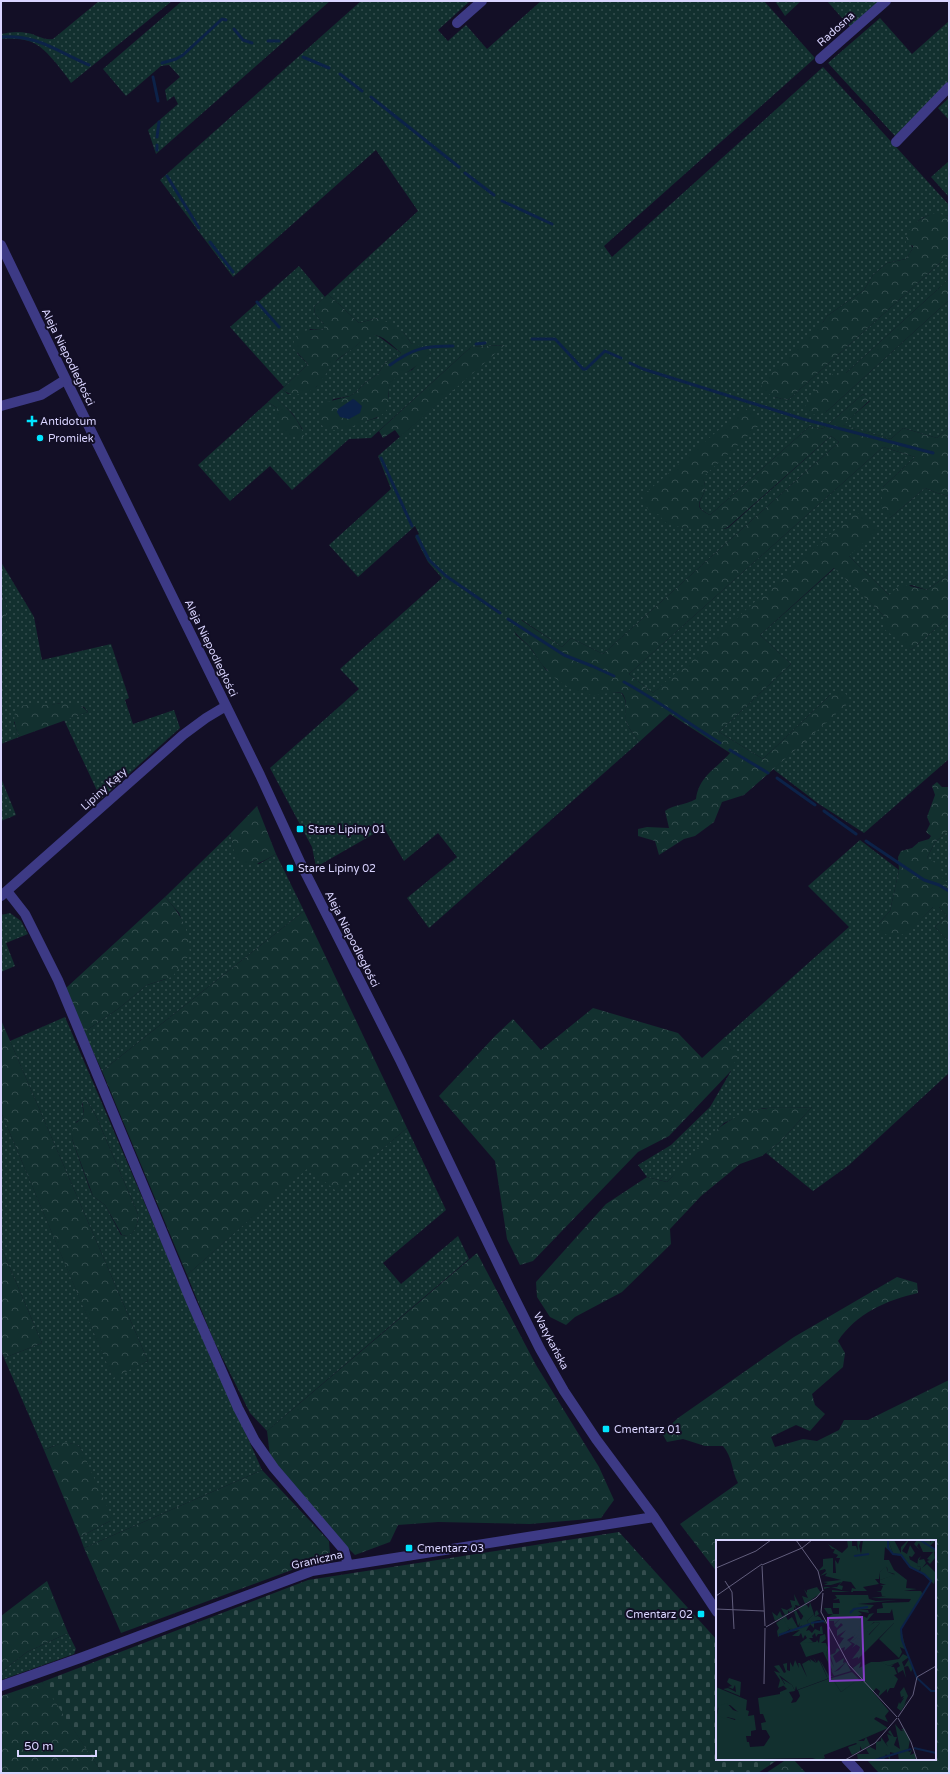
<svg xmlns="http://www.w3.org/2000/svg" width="950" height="1774" font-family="'Varela Round',sans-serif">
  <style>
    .grass { fill: url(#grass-dots); fill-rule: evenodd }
    .forest { fill: url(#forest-crowns) }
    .cemetery { fill: url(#cemetery-stones) }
    .water { fill: #0c2248 }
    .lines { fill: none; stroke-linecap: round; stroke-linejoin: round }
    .stream { stroke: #0c2248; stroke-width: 3 }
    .minor { stroke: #3d3a85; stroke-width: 10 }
    .poi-dot { fill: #00e5ff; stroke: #130f26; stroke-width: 1.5 }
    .labels { text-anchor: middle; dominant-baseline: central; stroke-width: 4; stroke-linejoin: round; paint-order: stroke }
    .street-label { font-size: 11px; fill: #d9d4ff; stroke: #130f26 }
    .poi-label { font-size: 11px; fill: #d9d4ff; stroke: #130f26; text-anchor: start }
    .inset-river { fill: none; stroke: #0c2248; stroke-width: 2 }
    .inset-road { fill: none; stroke: #625e7d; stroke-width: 1 }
    .view { fill: #843dc5; fill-opacity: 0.15; stroke: #843dc5; stroke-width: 2 }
    .inset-edge { fill: none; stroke: #d9d4ff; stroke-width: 2 }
  </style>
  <defs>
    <pattern id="grass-dots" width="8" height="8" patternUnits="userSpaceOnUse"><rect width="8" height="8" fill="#12302f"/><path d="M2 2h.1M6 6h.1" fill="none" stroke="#344d4e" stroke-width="1.8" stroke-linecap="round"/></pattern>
    <pattern id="forest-crowns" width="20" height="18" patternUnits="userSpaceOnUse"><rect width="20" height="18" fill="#12302f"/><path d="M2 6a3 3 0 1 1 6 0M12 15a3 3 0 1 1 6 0" fill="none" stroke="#344d4e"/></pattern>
    <pattern id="cemetery-stones" width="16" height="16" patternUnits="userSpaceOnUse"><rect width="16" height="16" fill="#12302f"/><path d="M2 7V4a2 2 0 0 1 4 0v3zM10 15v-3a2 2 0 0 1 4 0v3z" fill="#344d4e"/></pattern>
  </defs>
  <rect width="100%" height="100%" fill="#130f26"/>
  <path class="grass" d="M99,1H172L71,83C67,76 61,70 56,63C37,41 30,38 1,39V34C10,32 19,31 27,33C36,34 44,41 53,39Z
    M182,1H330L156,154L148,130L178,104L174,96L167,101L165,90L180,77L169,65L161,66L126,96L103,69Z
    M361,1H470L438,30L448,41L466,25L487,49L541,1H764L815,58L604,246L612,257L823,67L949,205V216C927,211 916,218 906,238L913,248L906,259L887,263L873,275L864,290L827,316L774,397L788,400L949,255V279L846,373L825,413L949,300V427L937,438L903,428L891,439L842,425L870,401L863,394L824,428L820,429L810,426L710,515C689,505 706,499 705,486C705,483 703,479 702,477L679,527L723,529L728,528L831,436L839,442L603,654L571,638L562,647L522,620L513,628L516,635L529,646L546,670L593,695L611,692L621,693C630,703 623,713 627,723C629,730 636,736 639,742L429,928L407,898L457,857L438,833L404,861L384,828L316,867L312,847L270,768L359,689L340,669L442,578L428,562L415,537L419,534L415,526L358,577L329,545L391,489L378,456L504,345L471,347L371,438L349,439L292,490L270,466L230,501L198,465L268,402L277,408L278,413L303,430L293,414L274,396L282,389L288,394L316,387L333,363L357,345L364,337L371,334L378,336L401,353L385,363L378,374L366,382L356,392L350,396L333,399L321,424L332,430L377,418L389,397L388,389L390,383L396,376L412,370L421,360L431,353L411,343L404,333L377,318L359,323L328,294L418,211L376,150L233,277L160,180Z
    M775,1H801L785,16Z
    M827,1H877L878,2L850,27Z
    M880,18L912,54L949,21V81L895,136L828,63Z
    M949,98V120L938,108Z
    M949,161V197L931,177Z
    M299,266L325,297L314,307L315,314L324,324V328L321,330L310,329L297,353L308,364L284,387L230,327Z
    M883,447L915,457L883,487L890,518L925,488L937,493L949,496V574L927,590L911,585L889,595L849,556L666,682L653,693L629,674Z
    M1,562L34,617L42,660L111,644L129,698L125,700L133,724L174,710L180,728L101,799L64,720L88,712L84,707L61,703L47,706L14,722L19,737L1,744V655L6,603L1,594Z
    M835,568L885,617V622L911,650L949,617V759L864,833L819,804L773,769L850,701L830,695L763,759L719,732L791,664L760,635Z
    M1,778L16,815L1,821Z
    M949,830V883H946L927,858L935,842Z
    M230,834L235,853L259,864L276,854L304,911L102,1071L84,1032L118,1009L147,985L166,979L186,931L179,913L165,897Z
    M860,840L899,870L890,911L879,923L908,932L933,907H939L947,916L935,927L949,942V1073L849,1165L813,1191L766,1153L780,1142L812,1107L764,1108L749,1112L724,1123L667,1182L647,1177L638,1165L671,1145L710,1107L731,1071L724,1038L849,927L808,886Z
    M10,913L21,921L28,934L6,943L15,966L1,972V915Z
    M65,1017L163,1246L262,1470L84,1548L80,1537L110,1521L80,1447C67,1439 57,1445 44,1450L4,1358L42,1343L1,1247V1112L113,1377L148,1361L10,1041ZM85,1097L96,1116L138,1214C138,1226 134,1238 121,1235L105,1205L93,1196L89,1187L72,1139L76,1122L81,1119L84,1114L82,1104Z
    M407,1128L446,1210L383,1263L401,1284L458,1236L469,1259L267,1431L250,1413L214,1341L187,1275L308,1167L335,1189Z
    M68,1633L76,1649L74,1654L1,1680V1672L27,1652Z"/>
  <path class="forest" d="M935,213L949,216V255L788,400L774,397L762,390L761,383L823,322L827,316L864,290L873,275L887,263L906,259L913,248V246L906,243C904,227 922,217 935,213Z
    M949,279V300L825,413L811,415L805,407L807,398L833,374L846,373Z
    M328,294L359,323L377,318L392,324L404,333L411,343L428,348L431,353C424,358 419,364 412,369C405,375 395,375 390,384C385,394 394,404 384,413C378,418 371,419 364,422C347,429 316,441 319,410L327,402L350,396L356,392L366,382L378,374L385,363L401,353C393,346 383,335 373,335C365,334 361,342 356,346C349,352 340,356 334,363C327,370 323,381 316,387C307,395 291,398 282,389L308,364L293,348C294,330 307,329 321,330L324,328V324L315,314L314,307Z
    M505,345L400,437L395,430L383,438L379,431L471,347Z
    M863,394L870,400L843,425L891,439L903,428L937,438L949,427V496L937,493L925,488L890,518L881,507L883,487L915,457L883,447L629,674L653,693L856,511L877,530L849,556L889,595L901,584L927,590L949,574V617L911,650L884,629L885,617L834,568L760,635L791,664L719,732L763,759L830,695L836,691L845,693L851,701L744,795L722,802L714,822L695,836L684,839L659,855L655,841L638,836V829L647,827L669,828L665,811C674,804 684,806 696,799C699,776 716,769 730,753L670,714L639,742C636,736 629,730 627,723C622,713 630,703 622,693C610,691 600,696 591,695C574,692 557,682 546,669C539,662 535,653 529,646C523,640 517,636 512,628L521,620L562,647L571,638L603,654L839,442L831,436L728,527L723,529C710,529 679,529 668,524C664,522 662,520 660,515C649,513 644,506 642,496L744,408L763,422L703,477C703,479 705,483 705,486C706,499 688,505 710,515L810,426L820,429L824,428Z
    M274,396C286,407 301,420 304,437L300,439L289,435L281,428L277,416V408L268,402Z
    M1,594L6,603V630L1,655Z
    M61,703C72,703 80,703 88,712L19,737C15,726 12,717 17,707C31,702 45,707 61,703Z
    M937,782L942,787H949V830L935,842L927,858L941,866C942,873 941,881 949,883V942L935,927L947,916L939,907H933L909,932L893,938L879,931V923L890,911L899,870L898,857L901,851L912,848L919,842L929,839L931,836L926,832L930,824L927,817L935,795L932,786Z
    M257,806L276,854C263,861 247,873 236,856C233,852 232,839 230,834Z
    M165,897C183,917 188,927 190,954L172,977L147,985L118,1009L84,1032L66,988Z
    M304,911L407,1128L335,1190L308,1168L187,1275L102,1071Z
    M593,1008L678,1033L702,1058L725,1037L738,1055L731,1071L669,1136L638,1152L533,1261L520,1265L507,1239L495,1161L439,1096L495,1036L513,1019L541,1050Z
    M1,1020L148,1361L113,1378L1,1112Z
    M85,1097L96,1116L138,1214C138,1226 134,1238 122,1235L105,1205L93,1196L72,1139L73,1125L81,1119L84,1114L82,1099Z
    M812,1107L780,1142L762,1156L740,1164L701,1196L670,1229L671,1244L622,1292L575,1317L566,1325L550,1317L537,1297L536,1282L606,1204L647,1177L667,1182C690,1158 714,1124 745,1113C765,1105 791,1108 812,1107Z
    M1,1247L42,1343L4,1358L1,1350Z
    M477,1253L536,1365L599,1467L614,1500L601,1518L530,1524L438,1522L398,1525L390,1542L355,1555L340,1540L270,1456L267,1431Z
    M897,1277L917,1283L918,1293C886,1300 856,1314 838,1341L845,1353L843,1367L812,1394L815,1405L825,1414L810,1431L796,1425L771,1437L775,1447L803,1439L817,1441L839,1430L844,1420H868L949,1380V1773H879L866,1759H935V1541H717V1572L680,1524L738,1483C731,1469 733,1458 723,1446H705L683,1439L667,1442L662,1433L678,1418L794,1337Z
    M64,1442L75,1444L80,1447L112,1517L110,1521L80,1537L44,1450Z
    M262,1470L329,1541L330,1554L308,1564L121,1633L84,1548Z
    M47,1581L68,1633L27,1652L1,1672V1616Z
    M42,1682L47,1688L102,1773H1V1696Z
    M787,1759H793L806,1773H766Z"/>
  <path class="cemetery" d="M619,1532L717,1640V1759H779L758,1773H102L42,1682L308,1580Z"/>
  <path class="water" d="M353,399L355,400L362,406L360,413L349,419L340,417L337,412L338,409Z"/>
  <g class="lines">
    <path class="stream" d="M234,29L243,40L252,43
      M1,37C37,34 58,52 89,65
      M268,41H279
      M303,57L329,68
      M162,63L176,59L183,55L222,19L226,20
      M340,74L362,91
      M153,77L158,101
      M371,97L459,167
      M157,137L159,122
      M157,145V150
      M465,173L494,195
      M167,176L199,228
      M502,201L552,224
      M210,242L233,272
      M257,302L279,327
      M532,339H555L583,369H586L605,351L621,358
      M476,344L485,343
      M630,363L643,369L803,419L933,453
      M390,365C414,348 424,346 453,346
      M381,458L412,526
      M417,536L429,560L446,576L500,613
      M508,619L564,655L592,666L614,676
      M624,682C657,700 688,723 720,743
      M730,750L768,773
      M777,778L815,805
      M824,811L856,834
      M866,841L924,880L939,885L949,891"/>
    <path class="minor" d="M457,23L482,1
      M820,59L886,1
      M896,142L949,87
      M1,245L69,386L260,775L301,864L400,1060L511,1291L540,1349L564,1391L596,1439L654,1517L717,1612
      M1,406L41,395L65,380
      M7,891L25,914L58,980L191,1301L238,1408L255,1441L274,1468L344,1550L348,1565
      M1,896L183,735L206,718L226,706
      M1,1686L83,1657L312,1571L654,1517
      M846,1759L859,1773"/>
  </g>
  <g class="poi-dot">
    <path d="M30 415h4v4h4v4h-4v4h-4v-4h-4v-4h4z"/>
    <circle cx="40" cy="438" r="4"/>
    <rect x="296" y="825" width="8" height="8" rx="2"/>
    <rect x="286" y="864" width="8" height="8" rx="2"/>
    <rect x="602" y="1425" width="8" height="8" rx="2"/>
    <rect x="405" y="1544" width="8" height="8" rx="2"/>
    <rect x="697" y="1610" width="8" height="8" rx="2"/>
  </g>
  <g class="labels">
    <g class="street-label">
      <text transform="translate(836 29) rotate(-42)">Radosna</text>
      <text transform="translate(68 357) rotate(64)">Aleja Niepodległości</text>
      <text transform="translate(211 648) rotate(64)">Aleja Niepodległości</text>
      <text transform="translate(104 789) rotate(-42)">Lipiny Kąty</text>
      <text transform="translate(352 939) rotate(63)">Aleja Niepodległości</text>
      <text transform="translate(551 1341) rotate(62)">Watykańska</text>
      <text transform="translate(317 1560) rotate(-13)">Graniczna</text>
    </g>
    <g class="poi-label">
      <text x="40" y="421">Antidotum</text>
      <text x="48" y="438">Promilek</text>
      <text x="308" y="829">Stare Lipiny 01</text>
      <text x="298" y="868">Stare Lipiny 02</text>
      <text x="614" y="1429">Cmentarz 01</text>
      <text x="417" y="1548">Cmentarz 03</text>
      <text x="693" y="1614" text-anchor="end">Cmentarz 02</text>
    </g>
  </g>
  <g transform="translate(716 1540)">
    <rect width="220" height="220" fill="#130f26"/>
    <path d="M131,0H139L136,1V6H140L142,11L141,0H145L143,6L145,14L147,0H172L177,13L185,15V7L192,0H197H193L186,11L191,14L194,5L199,13L196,17L193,16L194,20L186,16L195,27L204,32L205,27L201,26L202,19L205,16L203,20L208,19L210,23L206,28L211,24L220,33L218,44L207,34L194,28L185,16L177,14L169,7L168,20H173L178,30L191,40L190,48L201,49L188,51H205L207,55L188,83H178L142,119V117L136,119L143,110L144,107L138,103L142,97L144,99L146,98L143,96L135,101L142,93L131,100L136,104L128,111L129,107L124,109L123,105L128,98L124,97L130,90L121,96V90L127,85L125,83L121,88L118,85L125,78L118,84V81H109L117,77H112L117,74H112L108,68H115L117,74H123V68H117V63H124L123,59L117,60L121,58L119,55H152L153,59L160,61L182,60L142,64L158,65L154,69H142L152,70L153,73L142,71L146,74L142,76L147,81V76L151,78L153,74L158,73L151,81L178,80L176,69L174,73H161V69L167,68L166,63L193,62L195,59L155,58L170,56H166L165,52L160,51H165L167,46L164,45H170L164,43V40L179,34L172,32L171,27L164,32L163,39H159L163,44L147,47L151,51H137V52H116V50L135,52L136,48L140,49L135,42L127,41L123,45L127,46L126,50L115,47L108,49V47H121L125,42L115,45H108L112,43L107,42L125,40L109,36L111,33L104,36L110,31L109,29L102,31L107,26V19L117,18V33H120L119,20L122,24L124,18H120L122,15L117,13L119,9H116L112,4L126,13L132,7ZM158,82L164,83L153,95L152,91L145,94ZM201,0H214V3L216,0H220L214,6L220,10L218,12L219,18L214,24L211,21L214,20L211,19L217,12H207L203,3L201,6L204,10L198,4ZM101,47L105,53L89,64L86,56L92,58L88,49L91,53V50ZM78,54L84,66L79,65L80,69L78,67V70L73,72L72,70V74L59,81L56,72L61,76L64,71L66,76L69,75L65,68L71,70L76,67L74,60L79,61ZM94,62L98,74L91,81L93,84L99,81V72L101,70L103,74L99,77H104L106,80L109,81L110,84L104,80L98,81V88L94,84L90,91L93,90L96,93L99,89L104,91V87L106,86L107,94H102L100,97L99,93L96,96L95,94L97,98H93L97,102L88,104L84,103L91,98L89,95L87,99L85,93L83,96H76L84,90L75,92L74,89L62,97L61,91L63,88L60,83L70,76L73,89L80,87L84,88L86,85L83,87L84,82L78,72L80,70L85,81L88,77L82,69L90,64L93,68ZM112,108L114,111L112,115L118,127L114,115L119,113L121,108L124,110L117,116L120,123L128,118L127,123L130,122L117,133L110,114ZM187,114L193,117L186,122L188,127L193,119L197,128L195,132L192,126L188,127L190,138L187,130L182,133L181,128L184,126L182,122L173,126L163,122L183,119ZM97,117L101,123L102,120L104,122L111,137L113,136L111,139L81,150L80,146L79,151L76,145L63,135L69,145L62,148L64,140L58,131L64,133L58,126L63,125L68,133L70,132L67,124L71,123V130L74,131V122L77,127L79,120L83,128L82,123H84L91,137L86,124L93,120L95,122L94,119L100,123ZM179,184L185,191H188L185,190L188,188L194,199L192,211L194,212L197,208L194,215L199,213L200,220H183L182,214L174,212V220L170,214L168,220L164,217L162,220H142L141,214H153L150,209L154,207L160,210V202L165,201V197L172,207L170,203L173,200L171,194L176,196L172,192L174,190L178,197H181L178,205L184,209ZM150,197L154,205L146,210L144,206V211L136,215L132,207L141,204V201H148Z" fill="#12302f" fill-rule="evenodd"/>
    <path d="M97,70L99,77L102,76L103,77H99V81L93,84L91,81H85L82,86L78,71L85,80L88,75L91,81L98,74ZM70,77L72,80L76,77L82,88L73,89L68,80ZM151,81L143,92L159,82L164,83L152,95V91L148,95L144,96V93L135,102L143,95L148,98L145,100L142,98L139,103L143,102L136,108L139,104L131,100L134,101L138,97L135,95L139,92L138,96L145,85H147L142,91ZM109,94L110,99L105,103H110L112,108L110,114L115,126H114L107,112L110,111L90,117L84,103L100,102L101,100L103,103L104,96ZM104,120L113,136H117L112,139L116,138L125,152L142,139L147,142L137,128L145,122L143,128L155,122H165L173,126L178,124L175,127H178L181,134L178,135L182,139L178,148H174L171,153V149L162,157L164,151L160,148L157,152L173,171L169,176L172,182L160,177L158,179L172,188L142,201L144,207L140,203L134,205L108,215L109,218L103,220L96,218L0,220V147L31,160L30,170L33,171L32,176L38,175L40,190L35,191V196H30L31,202H33L34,207L48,206L54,197L50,190H46L45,183L50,182L47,174H44L42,158L64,154V152L71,149L67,145L69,144L66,139L76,145L79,151L73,152L77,159L75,163L80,162L84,156L82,150L112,139ZM8,165H14L22,172L19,180L1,174L2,168ZM130,122L135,131L118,136L115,130L118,132L123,130ZM13,138L25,142L24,156L7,149L12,148L20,152L19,145L17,149L12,147L16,146L11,142ZM188,147L192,156L188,165L193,159L185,171L181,168L183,162L184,164L188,158L186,159L188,156L185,157L184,152Z" fill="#12302f" fill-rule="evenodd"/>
    <path d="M172,0H178L186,15L202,24L201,26L205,27L203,31L195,27L185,15L177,13ZM170,26L172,32L179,35L164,40V32ZM178,83H188L185,89L190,110L184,107L186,112L183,118L163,99ZM11,163L17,170L23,172V180L11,177L9,179L1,175L3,166Z" fill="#12302f"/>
    <path d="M136,132L143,139L125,152L116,138Z" fill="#12302f"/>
    <path class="inset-river" d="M172,0V8L177,14L185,15L194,27L208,34L215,41L185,89L186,100L201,138L215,151H220M204,0L220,10M138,16L153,14M134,73L138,69L152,67M95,83L108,81M63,95L94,84M198,208L220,213M159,220L195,209"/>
    <path class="inset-road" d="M80,0L102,31L107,51M86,8L96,0M46,25L86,8M46,26L49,86M0,28L40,11L55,0M9,41L16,52L18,89M107,53L105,72L133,125L181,177M0,56L46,24M0,69L48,71M50,87L100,58L107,50M48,144L49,88M182,177L197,155L201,137L220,126M182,178L195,202L201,220M129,220L159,203L181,178"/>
    <path class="view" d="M146,77L148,140L114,141L112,78Z"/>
    <rect width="220" height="220" class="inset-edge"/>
  </g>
  <rect width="950" height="1774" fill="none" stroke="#d9d4ff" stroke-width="4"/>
  <path d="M18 1750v6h78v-6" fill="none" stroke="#d9d4ff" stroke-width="2"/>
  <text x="24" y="1750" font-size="12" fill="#d9d4ff" stroke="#130f26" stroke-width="3" paint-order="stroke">50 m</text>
</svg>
